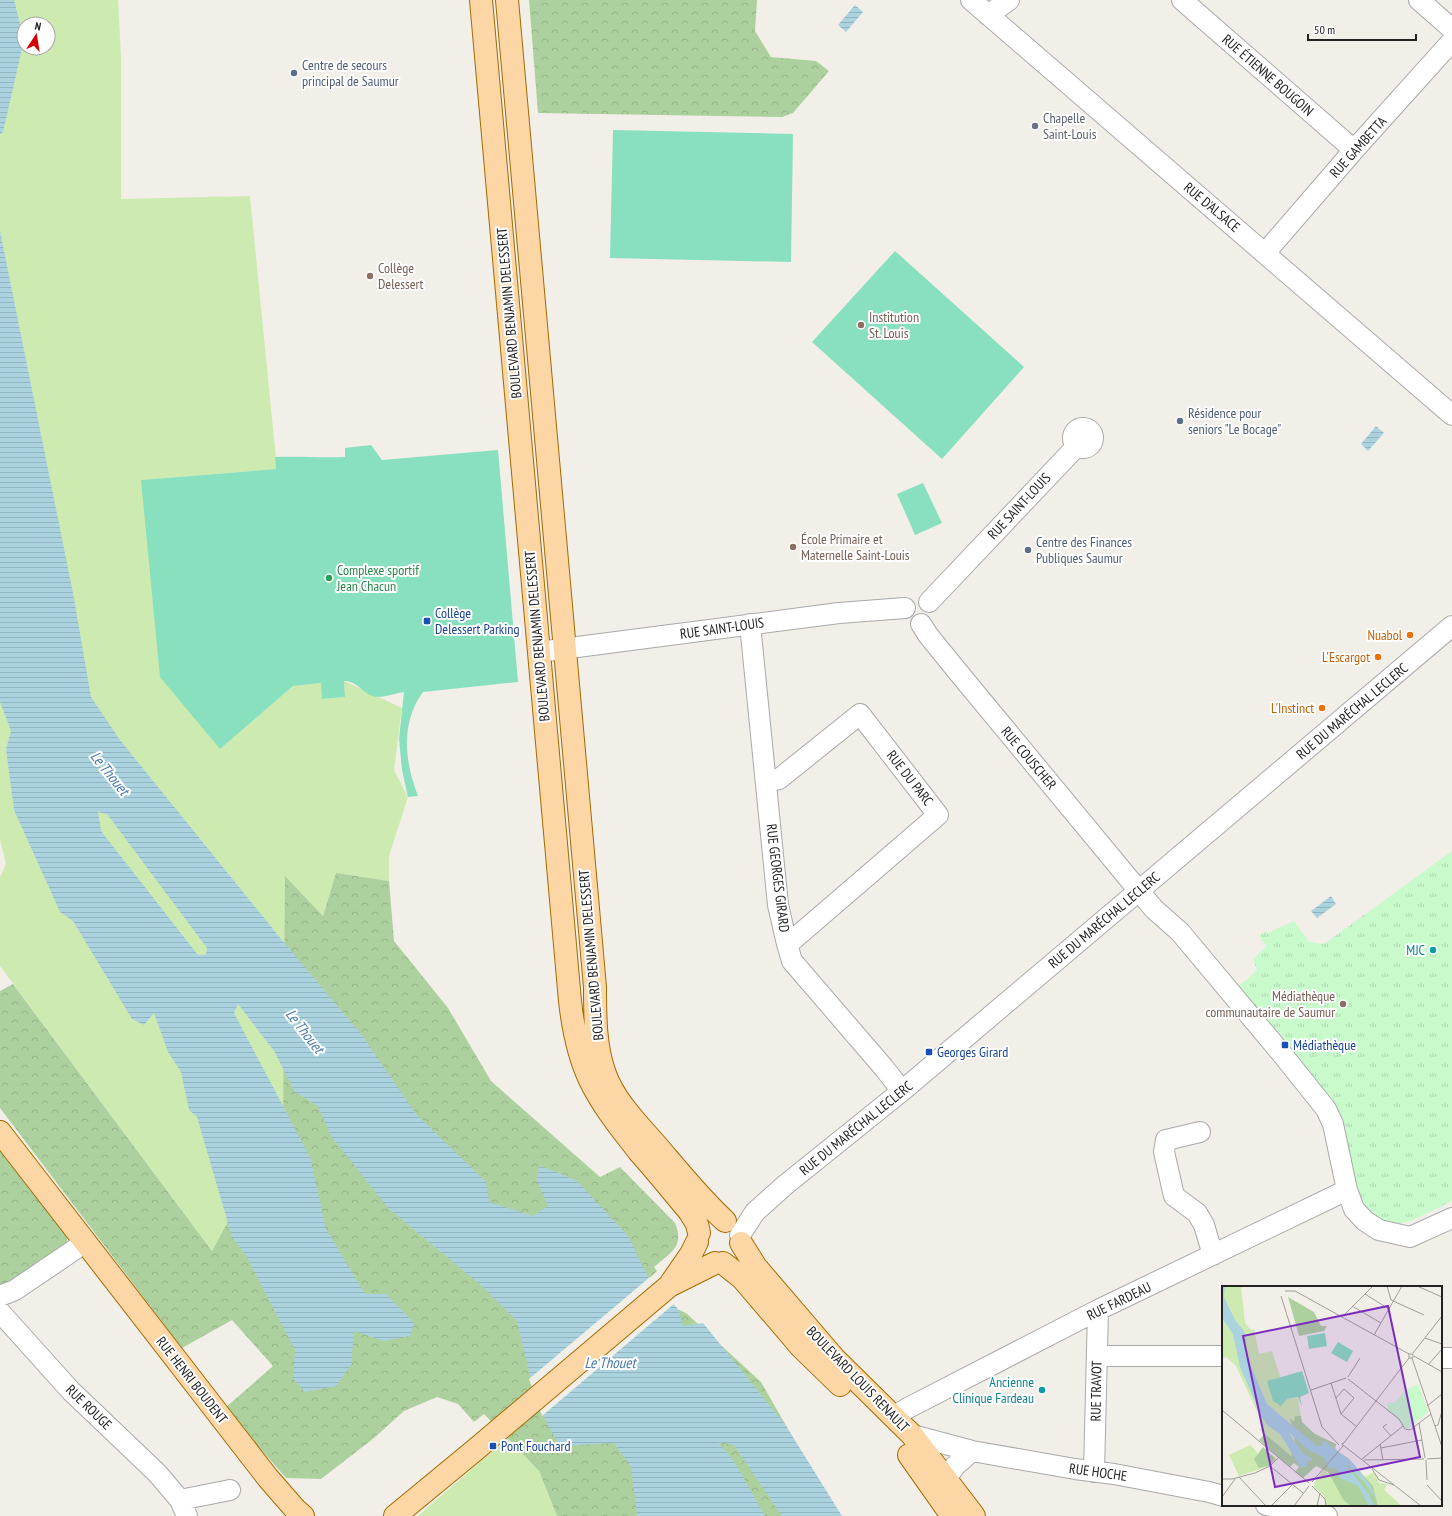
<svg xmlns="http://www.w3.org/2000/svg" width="1452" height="1516" font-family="'PT Sans Narrow',sans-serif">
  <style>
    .grass { fill: #cdebb0; fill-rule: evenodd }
    .forest { fill: url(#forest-crowns) }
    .park { fill: url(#park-tufts) }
    .pitch { fill: #88e0be }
    .water { fill: url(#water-rules); fill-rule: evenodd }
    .pier { fill: #f2efe9 }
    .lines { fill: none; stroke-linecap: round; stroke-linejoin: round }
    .minor-casing { stroke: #a9a9a9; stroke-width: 22 }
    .major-casing { stroke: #a06b00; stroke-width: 24 }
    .minor { stroke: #fff; stroke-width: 20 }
    .major { stroke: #fcd6a4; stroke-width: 22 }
    .service-dot { fill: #5c6f8a; stroke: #fff; stroke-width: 1.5 }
    .worship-dot { fill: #6b7280; stroke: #fff; stroke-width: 1.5 }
    .education-dot { fill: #8d6e63; stroke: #fff; stroke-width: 1.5 }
    .leisure-dot { fill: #2e9e5b; stroke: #fff; stroke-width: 1.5 }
    .transit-dot { fill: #1a4fb4; stroke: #fff; stroke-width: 1.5 }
    .food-dot { fill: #e8710a; stroke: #fff; stroke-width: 1.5 }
    .culture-dot { fill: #0f9aa8; stroke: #fff; stroke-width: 1.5 }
    .labels { text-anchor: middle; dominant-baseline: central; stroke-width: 4; stroke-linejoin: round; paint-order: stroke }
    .service-label { font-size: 14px; fill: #4e5e75; stroke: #fff; text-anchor: start }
    .street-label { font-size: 14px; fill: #222; stroke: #fff }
    .worship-label { font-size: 14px; fill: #5b616d; stroke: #fff; text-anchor: start }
    .education-label { font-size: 14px; fill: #785e54; stroke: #fff; text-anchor: start }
    .leisure-label { font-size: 14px; fill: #27864d; stroke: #fff; text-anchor: start }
    .transit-label { font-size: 14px; fill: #164399; stroke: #fff; text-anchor: start }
    .food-label { font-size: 14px; fill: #c56008; stroke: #fff; text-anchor: end }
    .culture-label { font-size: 14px; fill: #0d838f; stroke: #fff; text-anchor: end }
    .water-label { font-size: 15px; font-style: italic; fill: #4a7aab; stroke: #fff }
    .inset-road { fill: none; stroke: #9f9d99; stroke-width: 1 }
    .view { fill: #7b2cbf; fill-opacity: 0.15; stroke: #7b2cbf; stroke-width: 2 }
    .inset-edge { fill: none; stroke: #222; stroke-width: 2 }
  </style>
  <defs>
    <pattern id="forest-crowns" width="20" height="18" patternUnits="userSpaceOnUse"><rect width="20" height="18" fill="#add19e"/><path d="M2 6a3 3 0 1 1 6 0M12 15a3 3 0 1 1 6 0" fill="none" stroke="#95b388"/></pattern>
    <pattern id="park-tufts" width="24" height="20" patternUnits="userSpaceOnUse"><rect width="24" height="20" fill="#c8facc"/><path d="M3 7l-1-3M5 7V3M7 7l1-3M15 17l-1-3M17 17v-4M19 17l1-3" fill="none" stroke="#acd6af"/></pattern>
    <pattern id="water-rules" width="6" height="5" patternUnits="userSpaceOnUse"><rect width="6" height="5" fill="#aad3df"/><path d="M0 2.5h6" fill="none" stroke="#92b5bf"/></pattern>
  </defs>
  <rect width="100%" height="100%" fill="#f2efe9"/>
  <path class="grass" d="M0,0H118L121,56V199L250,196L277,469L141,480L220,749L293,686L321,683L323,699L345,697L344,681L402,708L394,770L408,797L389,856V881L336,873L323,916L286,877L283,1120L212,1251L0,966V877L6,864L0,840ZM24,24H48V48H24Z
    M507,1438L539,1471L557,1516H418Z"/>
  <path class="forest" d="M529,0H757L755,31L771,57L816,61L829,71L793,113L782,117L538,113Z
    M336,873L389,881L394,941L448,1008L491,1081L600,1177L620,1167L675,1223C685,1247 670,1253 654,1267L657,1271L649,1279L677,1309L686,1313L761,1382L838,1516H557L539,1471L484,1414L474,1422L458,1404L437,1397L404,1411L374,1438L321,1479L286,1478L225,1408L273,1366L232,1320L182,1348L0,1108V991L13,984L212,1251L283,1120L285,876L323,916Z
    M0,1147L67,1234V1245L18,1277L0,1286Z"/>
  <path class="park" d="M1452,851V1201L1411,1221L1400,1223L1387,1221L1375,1216L1358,1196L1337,1123L1232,989L1245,981L1257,970L1253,959L1267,946L1259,936L1266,931L1268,933L1294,921L1309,942L1324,944Z"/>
  <path class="pitch" d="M613,130L793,134L791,262L610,258Z
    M895,251L1024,367L942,459L812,342Z
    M371,445L382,460L498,450L518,682L423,692C400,723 405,763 418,796L408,797L402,770L399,739L404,692C395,693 382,699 372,696C362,692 355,680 344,681L345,697L322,699L321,683L293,686L220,749L160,677L141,480L276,469L275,457C299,456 322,458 345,457V448Z
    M923,483L942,523L915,535L897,494Z"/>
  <path class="water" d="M0,0H14L24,40L3,132L0,134Z
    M855,5L863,12L846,32L838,25Z
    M0,231L73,593L91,697L120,740L277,934L361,1034L416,1114L486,1182L489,1202L533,1216L548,1206L537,1180L539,1165L577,1181L628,1236L649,1279L678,1309L683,1326L703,1323L786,1426L842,1516H782L734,1445L718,1442L735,1463L765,1516H637L631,1466L614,1443L560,1446L546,1422L530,1375L517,1321L482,1286L388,1208L331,1136L318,1106L295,1092L274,1051L238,1004L234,1013L310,1157L326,1229L365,1294H386L414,1323L410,1336L384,1341L354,1331L351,1365L336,1386L305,1392L293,1378L295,1350L246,1255L232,1237L197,1117L189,1110L181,1072L168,1052L154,1013L144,1025L132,1019L73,921L60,912L14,810L6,749L11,731L0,702ZM98,812L107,814L207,948L206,955H198L101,831Z
    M1376,426L1384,433L1368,451L1361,444Z
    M1331,896L1336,904L1317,918L1311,911Z"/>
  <path class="pier" d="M650,1277L675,1303L542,1416L529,1379Z"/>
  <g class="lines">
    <defs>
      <path id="minor" d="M971,0L1452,415
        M1182,0L1354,150
        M1419,0L1452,29
        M988,15L1009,0
        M1265,253L1354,150L1452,41
        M1073 438a10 10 0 1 1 20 0a10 10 0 1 1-20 0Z
        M929,602L1077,446
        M750,624L778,905L787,944L792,961L884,1068L902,1091
        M921,624L928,635L958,672L1139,891L1154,909L1180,932L1282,1054L1326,1109L1333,1124L1347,1190L1354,1209L1365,1221L1379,1230L1410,1237L1452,1218
        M539,652L839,613L905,608
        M767,782L779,779L860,714L938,815L794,939L787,944
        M1200,1132L1166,1140L1164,1152L1174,1196L1197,1213L1204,1225L1213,1255
        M740,1235L755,1212L784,1186L902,1091L1452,626
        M0,1296L15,1290L74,1250L84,1241
        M0,1312L71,1391L157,1473L180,1500L187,1516
        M1097,1356H1223
        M1441,1358H1452
        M893,1417L906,1409L1098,1310L1347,1190
        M912,1435L972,1451L1075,1469L1114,1474L1209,1492L1223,1496
        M1094,1472L1098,1310
        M946,1479L955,1466L972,1451
        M180,1500L230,1490
        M1266,1505L1327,1516"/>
      <path id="major" d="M481,0L570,1001C573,1028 578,1055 590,1080C603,1107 622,1130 640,1153C657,1172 673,1192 689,1211L697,1224L699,1233
        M507,0L595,987C595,1016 595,1047 605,1074C615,1102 639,1125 658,1147C680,1173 701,1199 725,1221
        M0,1132L268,1478L295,1509L303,1516
        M741,1243L756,1267L834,1358L912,1435L974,1516
        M723,1263L742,1278L801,1347L840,1385
        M671,1283L691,1254L697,1242
        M909,1455L952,1516
        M395,1516L475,1450L669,1286L715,1263"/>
    </defs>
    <use href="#minor" class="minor-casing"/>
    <use href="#major" class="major-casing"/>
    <use href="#minor" class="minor"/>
    <use href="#major" class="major"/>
  </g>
  <g class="service-dot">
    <circle cx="294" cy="73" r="4"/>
    <circle cx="1180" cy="421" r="4"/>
    <circle cx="1028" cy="550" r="4"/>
  </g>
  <circle class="worship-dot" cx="1035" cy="126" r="4"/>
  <g class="education-dot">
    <circle cx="370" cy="276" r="4"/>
    <circle cx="861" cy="325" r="4"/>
    <circle cx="793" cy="547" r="4"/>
    <circle cx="1343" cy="1004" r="4"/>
  </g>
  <circle class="leisure-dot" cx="329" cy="578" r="4"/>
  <g class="transit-dot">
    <rect x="423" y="617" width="8" height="8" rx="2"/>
    <rect x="1281" y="1041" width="8" height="8" rx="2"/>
    <rect x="925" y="1048" width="8" height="8" rx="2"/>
    <rect x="489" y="1442" width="8" height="8" rx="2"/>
  </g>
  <g class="food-dot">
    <circle cx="1410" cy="635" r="4"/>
    <circle cx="1378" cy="657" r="4"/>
    <circle cx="1322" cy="708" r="4"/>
  </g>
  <g class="culture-dot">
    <circle cx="1433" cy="950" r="4"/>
    <circle cx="1042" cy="1390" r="4"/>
  </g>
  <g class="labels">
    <g class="service-label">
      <text x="302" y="65">Centre de secours<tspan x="302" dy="16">principal de Saumur</tspan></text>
      <text x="1188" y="413">Résidence pour<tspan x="1188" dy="16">seniors "Le Bocage"</tspan></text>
      <text x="1036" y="542">Centre des Finances<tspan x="1036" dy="16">Publiques Saumur</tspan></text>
    </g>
    <g class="street-label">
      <text transform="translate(1268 75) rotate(41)">RUE ÉTIENNE BOUGOIN</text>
      <text transform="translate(1358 147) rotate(-48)">RUE GAMBETTA</text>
      <text transform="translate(1212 207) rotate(40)">RUE D'ALSACE</text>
      <text transform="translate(509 313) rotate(-95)">BOULEVARD BENJAMIN DELESSERT</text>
      <text transform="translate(1019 506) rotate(-47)">RUE SAINT-LOUIS</text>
      <text transform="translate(722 628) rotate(-8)">RUE SAINT-LOUIS</text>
      <text transform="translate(537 636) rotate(-95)">BOULEVARD BENJAMIN DELESSERT</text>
      <text transform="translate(1352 711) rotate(-40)">RUE DU MARÉCHAL LECLERC</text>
      <text transform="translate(1029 758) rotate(50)">RUE COUSCHER</text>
      <text transform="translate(910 778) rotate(52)">RUE DU PARC</text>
      <text transform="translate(778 878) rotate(83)">RUE GEORGES GIRARD</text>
      <text transform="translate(1104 920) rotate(-40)">RUE DU MARÉCHAL LECLERC</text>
      <text transform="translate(591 955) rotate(-95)">BOULEVARD BENJAMIN DELESSERT</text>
      <text transform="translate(856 1128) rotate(-39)">RUE DU MARÉCHAL LECLERC</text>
      <text transform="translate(1119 1301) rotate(-26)">RUE FARDEAU</text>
      <text transform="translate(858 1379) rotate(46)">BOULEVARD LOUIS RENAULT</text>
      <text transform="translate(192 1380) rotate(52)">RUE HENRI BOUDENT</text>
      <text transform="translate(1096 1391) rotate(-89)">RUE TRAVOT</text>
      <text transform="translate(89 1407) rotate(44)">RUE ROUGE</text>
      <text transform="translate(1098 1472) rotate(8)">RUE HOCHE</text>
    </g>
    <g class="worship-label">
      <text x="1043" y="118">Chapelle<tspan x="1043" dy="16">Saint-Louis</tspan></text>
    </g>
    <g class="education-label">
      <text x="378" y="268">Collège<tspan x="378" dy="16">Delessert</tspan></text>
      <text x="869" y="317">Institution<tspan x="869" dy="16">St. Louis</tspan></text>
      <text x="801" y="539">École Primaire et<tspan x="801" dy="16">Maternelle Saint-Louis</tspan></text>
      <text x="1335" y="996" text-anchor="end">Médiathèque<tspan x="1335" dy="16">communautaire de Saumur</tspan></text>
    </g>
    <g class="leisure-label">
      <text x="337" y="570">Complexe sportif<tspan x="337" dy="16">Jean Chacun</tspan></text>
    </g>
    <g class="transit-label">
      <text x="435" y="613">Collège<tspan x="435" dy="16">Delessert Parking</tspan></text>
      <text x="1293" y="1045">Médiathèque</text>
      <text x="937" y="1052">Georges Girard</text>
      <text x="501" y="1446">Pont Fouchard</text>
    </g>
    <g class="food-label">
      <text x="1402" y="635">Nuabol</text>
      <text x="1370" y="657">L'Escargot</text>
      <text x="1314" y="708">L'Instinct</text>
    </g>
    <g class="culture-label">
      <text x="1425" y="950">MJC</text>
      <text x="1034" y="1382">Ancienne<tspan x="1034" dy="16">Clinique Fardeau</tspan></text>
    </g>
    <g class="water-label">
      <text transform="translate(110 773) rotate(51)">Le Thouet</text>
      <text transform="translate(305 1031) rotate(52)">Le Thouet</text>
      <text x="610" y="1362">Le Thouet</text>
    </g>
  </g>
  <g transform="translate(1222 1286)">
    <rect width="220" height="220" fill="#f2efe9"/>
    <path d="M0,0H19L23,37L29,44L32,43L37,68L50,65L65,113L76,112L79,130H73V135L69,132L73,156L69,171L38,144L40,136L14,80L4,71L0,73ZM28,159L35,166L39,181L47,180L17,190L7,169ZM102,183L120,207L122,215L129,220H105L102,210L92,201L93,196ZM152,186L157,197L166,198L162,204L180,220H156L151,200L143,191Z" fill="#cdebb0"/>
    <path d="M66,11L92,26L99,40H105L102,45L77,50ZM73,130H79L80,136L93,148L114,158L113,164L126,172L151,200L156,220H129L122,215L106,186L94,180L81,192L73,186L77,181L72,177L68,181L37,154L43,148L69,170L73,156L68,132L72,135ZM41,161L54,173L47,180L37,182L32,173Z" fill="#add19e"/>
    <path d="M196,98L206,126L187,142H184L165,123L166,117L173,116L184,104Z" fill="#c8facc"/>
    <path d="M103,47L105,60L87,63L85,50ZM116,56L131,65L125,76L109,67ZM80,85L87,107L78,111L80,121L76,111L65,113L59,120L51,115L45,95Z" fill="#88e0be"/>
    <path d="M0,0H3L2,11L13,34L22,45L24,54L23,66L45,118L95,160L101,159L99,155L104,156L130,176L148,199L155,214L143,197L125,179H124L146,207L152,220H147L136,200L118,192L113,181L108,183L101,171L85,163L66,146L80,166L90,173L85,176L84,181L79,182L58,148L46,140L40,131L18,81L11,48L0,32Z" fill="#aad3df"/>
    <path class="inset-road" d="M165,0L169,14L202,29M195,0L220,11M63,5H73L187,68M143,8L167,23M59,10L100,141L117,159M130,20L159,37M120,31L151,0M152,49L180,0M203,52L220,58M191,67L220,30M192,70L220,86M190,72L220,161M206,79L220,63M126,91L138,72M126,93L177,133L183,143L188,144L209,128M109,97L119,128L134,140M89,104L124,92M114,112L122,103L132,112L119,128M205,120L220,108M0,124L87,197M197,137L203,172M165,138L161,141L169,150M213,140L216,139L220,125M121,158L187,72V68H191V72H187M158,158L161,174M121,159L199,220M159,162L200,154M140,173L181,140M205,173L220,172M142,174L202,173M204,174L205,194M48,180L81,207M150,183L157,194L172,199M17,191L44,220M0,193H10L33,187L48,180L56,172M90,196L121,160L120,157M205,199L220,215M90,200L103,213L104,220M0,211L13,193M49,220L72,197M72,220L87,200M95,220L98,207"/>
    <path class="view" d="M166,20L198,171L53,201L21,50Z"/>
    <rect width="220" height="220" class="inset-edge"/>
  </g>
  <g transform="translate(36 36) rotate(12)"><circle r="19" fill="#ffffff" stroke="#a7a7a7"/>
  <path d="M0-3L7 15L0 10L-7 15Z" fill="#d40000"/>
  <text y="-6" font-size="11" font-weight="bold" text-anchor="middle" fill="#222222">N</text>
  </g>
  <path d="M1308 34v6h108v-6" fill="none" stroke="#222222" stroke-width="2"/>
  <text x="1314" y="34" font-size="12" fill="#222222" stroke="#ffffff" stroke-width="3" paint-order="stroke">50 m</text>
</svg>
